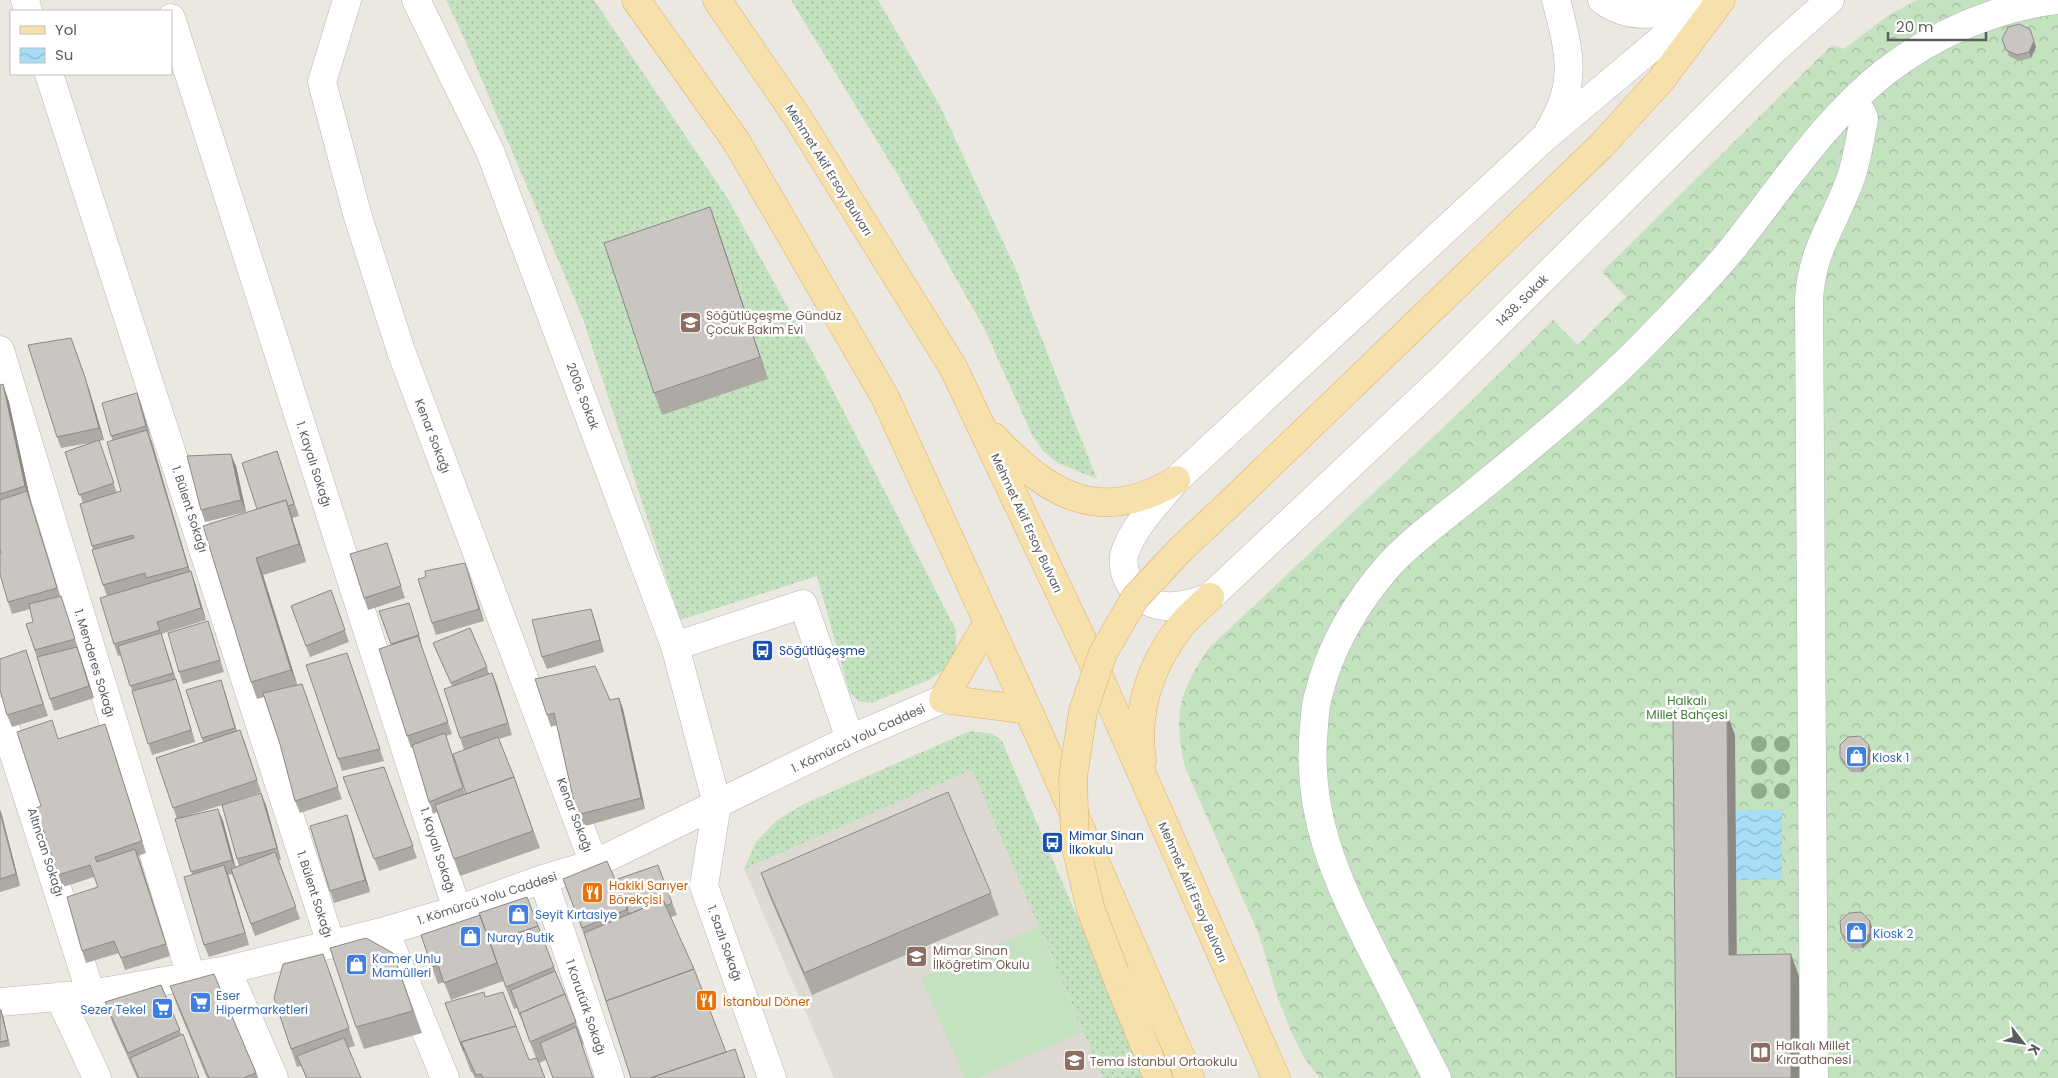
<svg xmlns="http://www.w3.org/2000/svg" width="2058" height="1078" font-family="Poppins,sans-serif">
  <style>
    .education { fill: #ded9d3 }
    .grass { fill: url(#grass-dots) }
    .forest { fill: url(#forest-crowns) }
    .pitch { fill: #c4e1c0 }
    .water { fill: url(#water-waves) }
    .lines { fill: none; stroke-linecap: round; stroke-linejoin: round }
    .minor-casing { stroke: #b2b5b8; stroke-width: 29 }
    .major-casing { stroke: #e2ad63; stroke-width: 29 }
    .minor { stroke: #fff; stroke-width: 28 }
    .major { stroke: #f6e0ab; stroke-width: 28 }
    .major-bridge-casing { stroke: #e2ad63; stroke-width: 29; stroke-linecap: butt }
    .major-bridge { stroke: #f6e0ab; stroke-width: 28 }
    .tree { fill: #8ead86 }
    .wall { fill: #ada9a5; fill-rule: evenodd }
    .shaded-wall { fill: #8d8a86 }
    .building { fill: #c9c5c0; stroke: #8d8a86 }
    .labels { text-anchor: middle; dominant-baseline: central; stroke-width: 5; stroke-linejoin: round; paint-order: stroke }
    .street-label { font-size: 12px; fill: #5a5e61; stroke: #fff }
    .education-label { font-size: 12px; fill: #785e54; stroke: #fff; text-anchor: start }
    .transit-label { font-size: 12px; fill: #164399; stroke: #fff; text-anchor: start }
    .park-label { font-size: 12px; fill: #427d3c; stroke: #fff }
    .shop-label { font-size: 12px; fill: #366cbe; stroke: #fff; text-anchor: start }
    .food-label { font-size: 12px; fill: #c56008; stroke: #fff; text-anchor: start }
  </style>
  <defs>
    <pattern id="grass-dots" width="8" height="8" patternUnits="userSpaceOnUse" patternTransform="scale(1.25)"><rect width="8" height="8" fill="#c4e1c0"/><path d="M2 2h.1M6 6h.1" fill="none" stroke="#a2ba9f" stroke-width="1.8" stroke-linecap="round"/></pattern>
    <pattern id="forest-crowns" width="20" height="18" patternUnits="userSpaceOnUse" patternTransform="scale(1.25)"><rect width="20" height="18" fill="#c4e1c0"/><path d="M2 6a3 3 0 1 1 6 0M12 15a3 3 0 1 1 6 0" fill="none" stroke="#a2ba9f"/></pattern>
    <pattern id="water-waves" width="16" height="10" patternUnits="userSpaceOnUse" patternTransform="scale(1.25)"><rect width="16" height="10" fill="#a7def6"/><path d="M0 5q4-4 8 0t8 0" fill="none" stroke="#8bb7cb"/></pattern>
  </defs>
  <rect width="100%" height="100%" fill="#ebe8e1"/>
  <path class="education" d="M972,770L1103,1078H834L744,869Z"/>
  <path class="grass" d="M446,0H594L728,199L824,373L956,630V651L947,668L928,680L871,703L858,701L849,691L817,576L680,620L583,319L465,40Z
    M791,0H878L940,106L1018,274L1025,296L1097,479L1058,463L1043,451L1031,433L985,330L899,177Z
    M970,731L993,734L1002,741L1146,1078H1103L972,770L744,869L756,842L777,820L804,804Z"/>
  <path class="forest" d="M1917,0H2058V1078H1320L1305,1059L1290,1029L1278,998L1259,935L1185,767C1173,714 1179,693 1208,649L1467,405L1553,320L1578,345L1626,297L1602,272L1832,45L1844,49L1889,15Z"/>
  <path class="pitch" d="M1038,927L1083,1032L977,1078H965L921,978Z"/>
  <path class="water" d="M1736,810H1782V879L1736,880Z"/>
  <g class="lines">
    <defs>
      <path id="minor" d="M25,0L28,11
        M347,0L322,82L358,217L401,351L594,864
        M416,0L490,151L675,646L717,804L704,886L772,1078
        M1602,0C1628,19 1660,18 1687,0
        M1708,0L1543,139L1176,480C1158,502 1135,524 1125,552C1122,561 1124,573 1129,582C1147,615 1181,608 1210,597L1442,379L1776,48L1830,0
        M171,18L457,910
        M49,74L331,944
        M1549,130C1579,83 1569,50 1556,0
        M0,350L191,976
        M675,646L803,604L850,739
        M0,711L91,994
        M543,879L610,1078
        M385,931L445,1078
        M227,970L274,1078
        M59,996L97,1078
        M0,1002L91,994L227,970L385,931L457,910L543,879L594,864L850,739L943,699
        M1437,1078C1416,1037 1395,996 1374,954C1336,878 1305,814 1314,726C1315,716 1315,706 1318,697C1329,648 1357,601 1390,564C1415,537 1446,516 1474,493C1534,444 1595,395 1649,339C1677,310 1707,280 1733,248C1781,188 1824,120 1885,72C1934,34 1996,7 2058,0
        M1814,1078L1809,299C1812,249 1834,224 1850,180C1857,161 1860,139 1864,119C1861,107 1852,103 1842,112"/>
      <path id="major" d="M636,0L736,141L885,397L1042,741L1190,1078
        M717,0L798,118L953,367L1089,654L1276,1078
        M994,437C1048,496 1102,526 1176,480
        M1225,508L1601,146L1661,80L1721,0
        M988,622L943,699L1028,710
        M1142,761C1135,712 1150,666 1180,627C1188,616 1200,607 1210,597
        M1115,973L1158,1078"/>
    </defs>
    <use href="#minor" class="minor-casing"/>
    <use href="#major" class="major-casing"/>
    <use href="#minor" class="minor"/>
    <use href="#major" class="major"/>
    <defs>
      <path id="major-bridge" d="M1115,973L1091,910L1075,843L1073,777L1083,711L1103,653L1135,598L1181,549L1225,508"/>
    </defs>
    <use href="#major-bridge" class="major-bridge-casing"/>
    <use href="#major-bridge" class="major-bridge"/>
  </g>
  <g class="tree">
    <circle cx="1759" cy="744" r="8"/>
    <circle cx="1782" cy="744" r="8"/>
    <circle cx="1759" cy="767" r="8"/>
    <circle cx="1782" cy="767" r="8"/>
    <circle cx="1759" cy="791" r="8"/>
    <circle cx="1782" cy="791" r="8"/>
  </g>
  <path class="wall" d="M2002,39L2036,47L2031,58L2019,61L2009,56Z
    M710,207L768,379L662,415L654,393Z
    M3,384L9,402L31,503L60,596L65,608L79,651L94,698L54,711L26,624L33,622L30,609L12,614L8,602L1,553L0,549V385Z
    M89,389L104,440L99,441L117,493L121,491L113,441L111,436L137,393L141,405L150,438L190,571L195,583L206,620L161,634L180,691L195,742L152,755L121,655L118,656L114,644L107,596L103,585L92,546L83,503L65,452L89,443L61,448L57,437Z
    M277,451L299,516L292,518L306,562L263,575L297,685L302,684L342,799L300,813L295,801L280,744L264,697L257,699L251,682L257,509Z
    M236,466L246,512L205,522L201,510Z
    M391,555L405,598L368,610L364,598Z
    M469,575L484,621L436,635L432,623Z
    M331,590L349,642L310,657L291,606Z
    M409,603L421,641L420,642L452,734L446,736L465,794H466L464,750L460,738L452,686L433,643L487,667L489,674L492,673L512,735L499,739L514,777L540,848L460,876L437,812L433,814L429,802L413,747L411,748L407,736L392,645Z
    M591,609L595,621L604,652L547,669L542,657Z
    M212,633L224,672L183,684L179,672Z
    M26,650L48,716L12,727L7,715Z
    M347,653L384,761L342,771L338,759Z
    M186,690L225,692L237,731L245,742L261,792L225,804L266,805L281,860H279L300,919L255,936L232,874L228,875L249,945L209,957L204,945L192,874L175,819H177L156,758L203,742ZM222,805L239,866L235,867L223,821L218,809L187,816Z
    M619,698L623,709L645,809L582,827L577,815L557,725L551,727L547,715Z
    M105,724L146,853L138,856L170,956L125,970L119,953L86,963L82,951L98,887L94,877L63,887L58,875L41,806L59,739Z
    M1871,751V763L1862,772H1851L1842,763L1840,757Z
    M384,767L417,858L379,871L343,777Z
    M0,809L20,886L0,892Z
    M347,815L351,827L370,892L334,903L330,891Z
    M658,865L677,915L671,917L726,1052L746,1078L586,940L563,879L615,880Z
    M761,873L991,893L999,915L812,995L769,895Z
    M538,926L584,1044L539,1063L545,1078H475L472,1072H471L445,1003L486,997L529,1060L536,1058L517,1008L514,1009L503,981L451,1000L444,982L438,984L432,967Z
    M1872,927V939L1863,948H1851L1843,939L1841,933Z
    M393,953L422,1033L364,1049L356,1027Z
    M330,972L355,1046L348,1048L361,1078H306L301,1066L297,1067L291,1049Z
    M161,985L197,1073L199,1078H137L113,1024L105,1002Z
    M170,986L256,1073L258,1078H207L178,1008Z
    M0,1010L3,1016L10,1046L0,1048Z"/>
  <path class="shaded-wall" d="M2030,29L2036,47L2031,58L2029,52Z
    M710,207L718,229L768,379L760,357Z
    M71,338L89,389L104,440L99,428Z
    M3,384L9,402L31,503L61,600L25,486Z
    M137,393L141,405L151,438L146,426Z
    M147,430L152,442L192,579L188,567Z
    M231,454L236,466L246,512L241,500Z
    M286,500L292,517L306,562L299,544Z
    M256,558L263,575L298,687L291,670Z
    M465,563L469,575L484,621L479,609Z
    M191,571L195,583L206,620L201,608Z
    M591,609L595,621L604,652L600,640Z
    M161,633L165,645L177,685L173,673Z
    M77,647L94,698L89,686Z
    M492,673L497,685L512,735L508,723Z
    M176,679L180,691L195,742L191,730Z
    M221,680L225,692L239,740L235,728Z
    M619,698L623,709L645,809L641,798Z
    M1727,713L1735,735L1737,977L1729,955Z
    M105,724L109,736L146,853L142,841Z
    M1869,745L1871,751V763L1862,772L1860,766Z
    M261,793L266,805L281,860L277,848Z
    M0,809L2,815L20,886L16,874Z
    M218,809L223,821L237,872L232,860Z
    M347,815L351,827L370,892L365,880Z
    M135,849L140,861L170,956L166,944Z
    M224,865L229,877L249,945L245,933Z
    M1870,921L1872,927V939L1863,948L1861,941Z
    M1791,954L1799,976V1078H1791Z
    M1,1010L3,1016L10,1046L8,1040Z"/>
  <path class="building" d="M2019,24L2030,29L2034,41L2029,52L2017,55L2006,50L2002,39L2008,27Z
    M710,207L760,357L654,393L604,243Z
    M71,338L85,377L99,428L57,437L28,345Z
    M3,384L25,486L0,494V385Z
    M137,393L146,426L111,436L102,403Z
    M147,430L188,567L146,578L145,573L103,585L92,550L134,538L133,535L92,546L80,504L121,491L107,442Z
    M99,440L114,483L79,495L65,452Z
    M277,451L294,504L288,506L286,500L257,509L242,463Z
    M231,454L241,500L201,510L187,456Z
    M27,491L57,588L8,602L0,574V553H1L0,549V500Z
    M286,500L299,544L256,558L291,670L251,682L203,526Z
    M387,543L401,586L364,598L350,554Z
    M465,563L479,609L432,623L418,579L426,577L425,571Z
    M191,571L201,608L157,622L160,630L114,644L100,598Z
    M331,590L345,630L306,646L291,606Z
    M61,596L75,639L35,650L26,624L33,622L29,604Z
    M409,603L419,635L391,644L379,611Z
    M591,609L600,640L542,657L532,620Z
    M208,621L220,660L179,672L168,633Z
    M470,628L487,667L451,683L433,643Z
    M161,633L173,673L130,686L118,646Z
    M418,636L448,722L407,736L379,649Z
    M77,647L89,686L50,699L37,657Z
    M26,650L43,704L7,715L0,690V659Z
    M347,653L380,749L338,759L306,665Z
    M595,666L610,700L619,698L641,798L577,815L554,713L547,715L535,679Z
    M492,673L508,723L460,738L444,689Z
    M176,679L191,730L148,744L132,691Z
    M221,680L235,728L202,738L186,690Z
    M302,684L338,787L295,801L280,744L263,693Z
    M1673,713H1727L1729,955L1791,954V1078H1676Z
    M52,720L58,739L105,724L142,841L95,857L97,862L135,849L166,944L121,958L114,941L82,951L67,897L98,887L90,865L58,875L36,808L41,806L17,732Z
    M240,730L257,780L173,808L156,758Z
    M445,733L463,788L429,802L412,745Z
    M1860,736L1869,745L1868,757L1860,766H1849L1840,757V745L1848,737Z
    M498,737L514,777L466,794L453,754Z
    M384,767L413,846L374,859L343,777Z
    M514,777L533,831L454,859L435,805Z
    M948,792L991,893L804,973L761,873Z
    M261,793L277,848L237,859L222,805Z
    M218,809L232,860L191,872L175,819Z
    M0,812L16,874L0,879Z
    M347,815L365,880L330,891L310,826Z
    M275,852L296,907L251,924L231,869Z
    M607,861L628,909L582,928L563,879Z
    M224,865L245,933L204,945L184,877Z
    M658,865L672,903L666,906L663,900L629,914L615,880Z
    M527,897L538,926L490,943L479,913Z
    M663,900L694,969L606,1001L584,933Z
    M1861,912L1870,921V933L1861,941H1849L1841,933L1840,921L1849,913Z
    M480,915L497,963L444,983L438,965L432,967L421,935Z
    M538,926L554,967L506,987L490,943Z
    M366,938L393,953L413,1011L356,1027L330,948Z
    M323,954L349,1028L291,1049L274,998L283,964Z
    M694,969L726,1052L650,1078H631L606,1001Z
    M555,971L565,994L520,1013V1015L511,990Z
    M214,974L256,1073L243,1078H209L170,986Z
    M161,985L180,1030L128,1053L105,1002Z
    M484,992L485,997L503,992L516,1026L461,1042L464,1050H463L445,1003Z
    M565,994L576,1022L530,1042L520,1013Z
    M0,1010H1L8,1040L0,1042Z
    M516,1026L529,1060L537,1058L545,1078H483L481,1074L476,1075L461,1042Z
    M576,1027L593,1078H553L540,1043Z
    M183,1034L199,1078H139L130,1058Z
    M344,1038L361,1078H307L297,1056Z
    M735,1049L745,1078H650Z"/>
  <defs>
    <symbol id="school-square" viewBox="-11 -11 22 22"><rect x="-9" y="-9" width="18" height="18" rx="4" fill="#8d6e63" stroke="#fff"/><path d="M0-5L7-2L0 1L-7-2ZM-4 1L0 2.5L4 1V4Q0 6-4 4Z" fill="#fff"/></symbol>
    <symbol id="bus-square" viewBox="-11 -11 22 22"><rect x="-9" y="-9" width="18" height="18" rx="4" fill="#1a4fb4" stroke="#fff"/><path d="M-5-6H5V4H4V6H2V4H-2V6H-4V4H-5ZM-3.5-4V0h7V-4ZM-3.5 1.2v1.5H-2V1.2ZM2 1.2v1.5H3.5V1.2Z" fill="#fff"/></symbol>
    <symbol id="shop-square" viewBox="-11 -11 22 22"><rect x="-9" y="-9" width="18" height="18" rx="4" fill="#3f7fe0" stroke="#fff"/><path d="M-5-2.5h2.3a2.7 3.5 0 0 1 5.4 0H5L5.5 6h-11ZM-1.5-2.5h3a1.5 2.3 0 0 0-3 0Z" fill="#fff"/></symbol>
    <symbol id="restaurant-square" viewBox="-11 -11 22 22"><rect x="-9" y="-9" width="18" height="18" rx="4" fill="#e8710a" stroke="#fff"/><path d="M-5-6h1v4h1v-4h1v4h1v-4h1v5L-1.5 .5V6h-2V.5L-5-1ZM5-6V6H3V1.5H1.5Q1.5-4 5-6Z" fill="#fff"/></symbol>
    <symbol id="supermarket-square" viewBox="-11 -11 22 22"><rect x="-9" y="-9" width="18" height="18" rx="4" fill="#3f7fe0" stroke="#fff"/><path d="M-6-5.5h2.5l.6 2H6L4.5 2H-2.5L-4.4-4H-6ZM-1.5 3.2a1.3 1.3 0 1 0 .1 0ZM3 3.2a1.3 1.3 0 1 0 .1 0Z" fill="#fff"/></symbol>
    <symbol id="library-square" viewBox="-11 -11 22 22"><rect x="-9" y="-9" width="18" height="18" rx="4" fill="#8d6e63" stroke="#fff"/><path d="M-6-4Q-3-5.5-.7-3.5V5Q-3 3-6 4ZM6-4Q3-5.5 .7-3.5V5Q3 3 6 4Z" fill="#fff"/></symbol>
  </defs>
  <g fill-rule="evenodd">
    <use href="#school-square" x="678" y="310" width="25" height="25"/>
    <use href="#bus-square" x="750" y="638" width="25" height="25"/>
    <use href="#shop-square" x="1844" y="744" width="25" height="25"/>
    <use href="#bus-square" x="1040" y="830" width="25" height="25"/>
    <use href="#restaurant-square" x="580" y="880" width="25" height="25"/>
    <use href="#shop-square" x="506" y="902" width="25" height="25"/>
    <use href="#shop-square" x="1844" y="920" width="25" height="25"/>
    <use href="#shop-square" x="458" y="924" width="25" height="25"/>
    <use href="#school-square" x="904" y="944" width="25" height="25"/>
    <use href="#shop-square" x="344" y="952" width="25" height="25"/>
    <use href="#restaurant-square" x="694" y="988" width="25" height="25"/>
    <use href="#supermarket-square" x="188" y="990" width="25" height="25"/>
    <use href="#supermarket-square" x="150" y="996" width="25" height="25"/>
    <use href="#library-square" x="1748" y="1040" width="25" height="25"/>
    <use href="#school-square" x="1062" y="1048" width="25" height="25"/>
  </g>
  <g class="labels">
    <g class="street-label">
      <text transform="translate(829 170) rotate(58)">Mehmet Akif Ersoy Bulvarı</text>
      <text transform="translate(1522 300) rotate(-45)">1438. Sokak</text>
      <text transform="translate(583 396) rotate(69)">2006. Sokak</text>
      <text transform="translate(433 436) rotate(69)">Kenar Sokağı</text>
      <text transform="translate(314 464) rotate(72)">1. Kayalı Sokağı</text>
      <text transform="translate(190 509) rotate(72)">1. Bülent Sokağı</text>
      <text transform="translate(1027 523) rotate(65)">Mehmet Akif Ersoy Bulvarı</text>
      <text transform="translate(95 663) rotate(73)">1. Menderes Sokağı</text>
      <text transform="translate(858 738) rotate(-25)">1. Kömürcü Yolu Caddesi</text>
      <text transform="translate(575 815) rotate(69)">Kenar Sokağı</text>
      <text transform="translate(438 850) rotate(72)">1. Kayalı Sokağı</text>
      <text transform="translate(46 852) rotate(72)">Altıncan Sokağı</text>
      <text transform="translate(1193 892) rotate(66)">Mehmet Akif Ersoy Bulvarı</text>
      <text transform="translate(315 894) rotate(72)">1. Bülent Sokağı</text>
      <text transform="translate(487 898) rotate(-18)">1. Kömürcü Yolu Caddesi</text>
      <text transform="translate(725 943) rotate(70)">1. Sazlı Sokağı</text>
      <text transform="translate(586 1007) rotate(71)">1 Korutürk Sokağı</text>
    </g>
    <g class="education-label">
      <text x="706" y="315">Söğütlüçeşme Gündüz<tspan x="706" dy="14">Çocuk Bakım Evi</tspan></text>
      <text x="933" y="950">Mimar Sinan<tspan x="933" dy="14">İlköğretim Okulu</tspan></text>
      <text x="1776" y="1045">Halkalı Millet<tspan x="1776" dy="14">Kıraathanesi</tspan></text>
      <text x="1090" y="1061">Tema İstanbul Ortaokulu</text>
    </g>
    <g class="transit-label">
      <text x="779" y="650">Söğütlüçeşme</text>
      <text x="1069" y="835">Mimar Sinan<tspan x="1069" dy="14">İlkokulu</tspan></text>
    </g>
    <g class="park-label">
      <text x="1687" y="700">Halkalı<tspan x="1687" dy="14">Millet Bahçesi</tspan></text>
    </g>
    <g class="shop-label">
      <text x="1872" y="757">Kiosk 1</text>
      <text x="535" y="914">Seyit Kırtasiye</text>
      <text x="1873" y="933">Kiosk 2</text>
      <text x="487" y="937">Nuray Butik</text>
      <text x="372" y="958">Kamer Unlu<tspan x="372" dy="14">Mamülleri</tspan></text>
      <text x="216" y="995">Eser<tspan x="216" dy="14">Hipermarketleri</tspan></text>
      <text x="146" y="1009" text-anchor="end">Sezer Tekel</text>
    </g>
    <g class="food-label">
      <text x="609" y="885">Hakiki Sarıyer<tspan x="609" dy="14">Börekçisi</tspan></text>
      <text x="723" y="1001">İstanbul Döner</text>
    </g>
  </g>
  <rect x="10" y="10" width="162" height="65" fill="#ffffff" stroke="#bdbfc0"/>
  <rect x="20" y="26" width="25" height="8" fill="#f6e0ab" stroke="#bdbfc0"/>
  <text x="55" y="35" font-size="15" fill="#5a5e61">Yol</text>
  <rect x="20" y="48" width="25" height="15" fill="url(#water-waves)" stroke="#bdbfc0"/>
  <text x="55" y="60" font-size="15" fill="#5a5e61">Su</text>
  <g transform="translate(2023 1043) rotate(121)" stroke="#ffffff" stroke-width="4" paint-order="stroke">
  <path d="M0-4L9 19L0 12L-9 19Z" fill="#5a5e61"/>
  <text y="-8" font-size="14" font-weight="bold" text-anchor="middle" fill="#5a5e61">K</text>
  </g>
  <path d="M1888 32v8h98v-8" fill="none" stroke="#5a5e61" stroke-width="2.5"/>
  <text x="1896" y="32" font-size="15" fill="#5a5e61" stroke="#ffffff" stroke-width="4" paint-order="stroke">20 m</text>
</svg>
